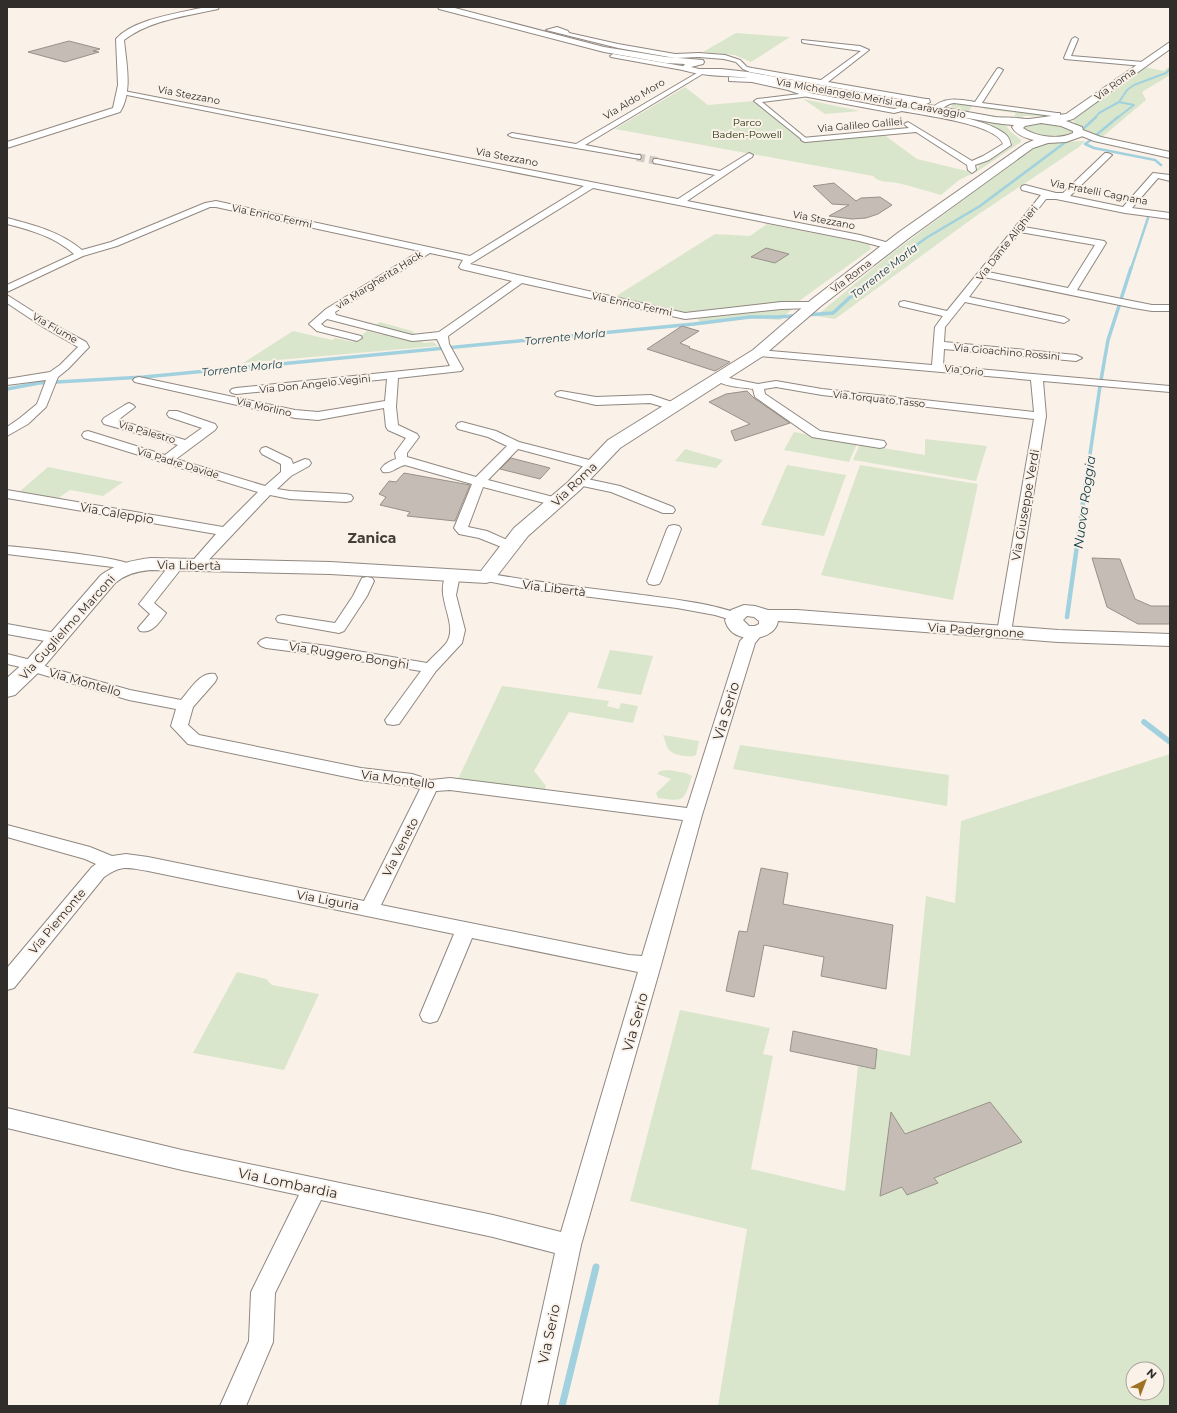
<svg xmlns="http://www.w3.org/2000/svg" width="1177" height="1413" font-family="Montserrat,sans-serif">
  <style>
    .green { fill: #dae6cb; fill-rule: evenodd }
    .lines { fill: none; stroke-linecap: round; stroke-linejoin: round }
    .stream-far5 { stroke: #a1d1de; stroke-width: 2 }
    .stream-far4 { stroke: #a1d1de; stroke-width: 2.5 }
    .stream-far3 { stroke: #a1d1de; stroke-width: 3.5 }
    .stream-far2 { stroke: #a1d1de; stroke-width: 4.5 }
    .stream-far1 { stroke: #a1d1de; stroke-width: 5.5 }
    .stream { stroke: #a1d1de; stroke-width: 7 }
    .building { fill: #c5bdb5; stroke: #989189 }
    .minor-tunnel { stroke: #d2cac3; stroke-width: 8; stroke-dasharray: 8 4.5; stroke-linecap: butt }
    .pedestrian-casing { stroke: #908881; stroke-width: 2 }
    .minor-casing { stroke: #908881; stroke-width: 2 }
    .tertiary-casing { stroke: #908881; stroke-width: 2 }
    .secondary-casing { stroke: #908881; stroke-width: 2 }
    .pedestrian { fill: #fff; fill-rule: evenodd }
    .minor { fill: #fff; fill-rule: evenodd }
    .tertiary { fill: #fff; fill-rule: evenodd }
    .secondary { fill: #fff; fill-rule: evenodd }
    .labels { text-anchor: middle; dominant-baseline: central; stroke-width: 4; stroke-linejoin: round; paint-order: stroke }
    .far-street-label { font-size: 10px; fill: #302d2a; stroke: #faf1e9 }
    .far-park-label { font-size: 10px; fill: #223106; stroke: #faf1e9 }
    .far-water-label { font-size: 11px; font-style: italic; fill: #0e3b45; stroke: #faf1e9 }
    .street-label { font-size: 12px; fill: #302d2a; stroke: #faf1e9 }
    .water-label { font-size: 13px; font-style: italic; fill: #0e3b45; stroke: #faf1e9 }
    .quarter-label { font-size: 14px; font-weight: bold; fill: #443e37; stroke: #faf1e9 }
    .near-street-label { font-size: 14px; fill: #302d2a; stroke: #faf1e9 }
  </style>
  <rect width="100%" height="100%" fill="#faf1e9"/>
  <path class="green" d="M736,33L790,37L751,62L735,55L703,52Z
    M1170,66V75L1142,92L1146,100L1101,138C1089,136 1079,132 1073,120L1144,67L1164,71Z
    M685,87L708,105L754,101L803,141L883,134L917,159L971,172L979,167L978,165L1010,145L1012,142C1003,120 919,111 896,107L898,106L887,103L1005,124L1010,131L1021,140V142L978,171L959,180L941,195C926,191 912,186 897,183C889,181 879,183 873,176L615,129Z
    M803,99L860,111L825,114Z
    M953,103L973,105L968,112L1013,118L1016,113L985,109L982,107L1054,115C1045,117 1037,116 1028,116C1023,116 1018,117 1013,118C992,119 970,113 951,107Z
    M1038,123C1048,123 1067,123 1072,132C1062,143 1036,135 1025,130V127Z
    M1085,141L1079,147L976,216L835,319L816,316L887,257L1035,146L1049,142Z
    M767,224L869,244L871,249L799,301L686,314L613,298L715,234L750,236Z
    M770,309H792L780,320L749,318L702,325L698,319L741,312Z
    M380,322L412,331L418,337L373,327Z
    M293,331L332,340L335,338L353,342L367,331L383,335L387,333L419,339L424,343L433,342L438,346L243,363Z
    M794,432L857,444L849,462L784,450Z
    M925,439L987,446L976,481L853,460L860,444L925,455Z
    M685,449L723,460L716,468L675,461Z
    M787,465L846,475L824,536L761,525Z
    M860,465L978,484L953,600L821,575Z
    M48,467L123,482L103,496L70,490L57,499L18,493Z
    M610,650L653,656L641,695L597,688Z
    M502,686L609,701L607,706L619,709L621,703L638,706L633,723L569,712L534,771L546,786L544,792L457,781Z
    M663,735L699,741L696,755C692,757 689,756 684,756C667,753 668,749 663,735Z
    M740,745L949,775L947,806L733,769Z
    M1170,754V1406H718L747,1229L630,1201L680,1010L770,1028L763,1054L773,1056L751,1169L845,1191L858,1066L875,1069L877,1049L910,1056L926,896L955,903L961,821ZM1133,1369H1157V1393H1133Z
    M668,770L686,773L692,776C684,801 685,802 658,798L656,793L671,779L657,774L660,771Z
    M237,972L266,979L272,985L319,994L284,1070L193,1053Z"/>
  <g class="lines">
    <path class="stream-far5" d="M1119,102L1134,105
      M1095,118L1099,113L1119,102L1127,90L1134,85L1166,73L1170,69
      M1117,118L1134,105"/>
    <path class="stream-far4" d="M1084,128L1096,117
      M1095,136L1118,117
      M1091,140L1085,144L1094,148L1155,160L1161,165
      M884,269L926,238L980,206L1067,141
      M1131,269L1148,218"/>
    <path class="stream-far3" d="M1121,299L1131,268
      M1101,380L1108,340L1119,306
      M7,389L39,383L144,377L694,324L750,317H778L833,313L868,281L886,268
      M1089,461L1100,386"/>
    <path class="stream-far2" d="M1067,617L1089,460"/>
    <path class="stream-far1" d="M1144,722L1170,742"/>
    <path class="stream" d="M562,1406L596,1267"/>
  </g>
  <path class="building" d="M69,41L100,49L93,51L99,52L65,62L28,52Z
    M834,183L856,201L861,198L880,197L892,205L878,214L866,218L852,219L829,216L849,205L832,204L813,186Z
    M766,248L789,254L775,263L751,257Z
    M682,326L699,331L680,343L690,347L689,348L730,362L715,371L647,349Z
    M747,391L754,398L790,423L735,441L731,431L750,424L709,402L726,394Z
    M511,458L550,468L540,479L500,469Z
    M404,473L470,485L455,521L407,516L410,512L380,505L386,497L379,494L389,481L396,482Z
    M1092,558L1120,559L1135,599L1151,606H1170V624H1138L1107,607Z
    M761,868L788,873L783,904L893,925L886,989L821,976L824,957L764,945L754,997L726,991L739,931L747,932Z
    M793,1031L877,1049L875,1069L790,1051Z
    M990,1102L1022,1142L934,1178L938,1183L907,1195L902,1187L880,1196L891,1112L905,1134Z"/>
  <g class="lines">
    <path class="minor-tunnel" d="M637,157L657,161"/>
    <defs>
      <path id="pedestrian" d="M808,93L810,94V96L762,102L807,139V141L805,142L754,101L757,99Z"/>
      <path id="minor" d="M557,27L568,31L569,33L618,44L675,54L699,53L725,55L740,60L747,67L752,68L821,80L861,51L804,43L802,42V40L860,46L869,50L828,82L926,99H929L930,102C922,108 908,102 899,99L750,72L743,69L736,62L724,59L699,57L675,58L618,48L546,30Z
        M1075,37L1078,39L1071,56L1143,62L1146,64L1143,66L1065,59L1064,58L1072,39Z
        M613,54L688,67L692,69L688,71L611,57L610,56Z
        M999,68L1003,70L982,103L1057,113H1060V117L954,103C946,104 942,110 934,112L930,110C943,96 958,99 975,102L997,69Z
        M702,70L704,71V73L585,145L637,155H640L641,157L640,159L512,137L508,135L512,133L576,144Z
        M729,77L752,78L793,86L810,93L894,109L902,107C929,112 985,117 1005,134C1009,137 1010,141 1011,145L989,160L975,165L976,170L972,173L968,170L967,165L916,132L805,142L801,140L802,138L909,128L904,124L908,122L972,161L983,156L1003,144C997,124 922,115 902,111L894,113L808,97L788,90L752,82L729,81Z
        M119,90L678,199L715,175L654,163L653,161L654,159H657L720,171L749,153L753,155L752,157L687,201L860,235L893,244L895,246L890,249L859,241L593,188L470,264L685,313L781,302H814L819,305L814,308L781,309L685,319L522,283L448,336L449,344L463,369L461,371L398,378L396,407L398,425L417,434L419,437L407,453V457L476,477L507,446L488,437L458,429L456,426L458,423L462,422L496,431L519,442L597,462L599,465L597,468L593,469L518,449L488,480L561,499L563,502L561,505L556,506L483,487L468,527L487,531L514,543L516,546L514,549L509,550L479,538L459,534L454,528L472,484L405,465C396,467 392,474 383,472L381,469C384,464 390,461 396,459L395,453L406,438L388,430L386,427L384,408L318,420L295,418L139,383L135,382L133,380L135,378L139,377L295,410L318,412L385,401L387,379L236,394L232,393L230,391L232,389L236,388L450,366L437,339L412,341L327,319L321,324L325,327L361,336L362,338L357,341L317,331L309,324L326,309L420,251L216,207H210L117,246L83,256L7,292V285L74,254C55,237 31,230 7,224V218C34,225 61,232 82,250L111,242L205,203L216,201L470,256L584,186L122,94H119ZM430,253L463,260L459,267L461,269L512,281L439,332L412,335L336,315L335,312Z
        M1105,153H1108L1112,155L1070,196L1123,207L1153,173L1170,175V181L1158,178L1132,208L1170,213V219L1125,213L1056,199H1046L1024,227L1104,241L1106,243L1077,290L1152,305H1170V311H1152L1134,308L984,277L969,297L1064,317L1069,320L1064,323L965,302L945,327L944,342L1076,355L1082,358L1076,361L944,349L943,366L1170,386V392L1043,381L1046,416L1011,632L1009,635L1004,637L999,635L997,632L1034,419L822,395L776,387L764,389L765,394L820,431L884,441L886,444L884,447L880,448L812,437L755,397L753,389C741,387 722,387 714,378L716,376L720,375L733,379L758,384L776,381L822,389L1034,412L1031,380L758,356L752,353L758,350L932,365L935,327L943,316L900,306L899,304L900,302L904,301L947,311L1041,195L1022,190L1021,188L1022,186L1025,185L1056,193H1063ZM1020,232L1095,245L1068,288L988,272Z
        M7,295L51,323L86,342L89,347L68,369L58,377L46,407L28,424L7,436V427L20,418L37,404L46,380L7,385V379L50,372L60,365L78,347L43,327L7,303Z
        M561,391L596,397L651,395L678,404L680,406L678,408L674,410L650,403L596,405L557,396L555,394L557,392Z
        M129,403L133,405L135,407L118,420L185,440L202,428L169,417L167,414L169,411H177L215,424L217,427L215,430L176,459L265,486L281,472V464L262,454L260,451L262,448L266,447L291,459L293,464L305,459L309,460L311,463L309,466L291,476L277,489L290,491L346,494L351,495L353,498L351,501L346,502L290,499L270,495L201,568L196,569L191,568L189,565L216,534L7,498V490L223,527L258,492L84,438L82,435L84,432L88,431L165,455L178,445L104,424L102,421L104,418L125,405Z
        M578,477L620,486L673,507L675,510L673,513H663L611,492L573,484L572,481L573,478Z
        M674,525L679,526L681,529L661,581L659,584L654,585L649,584L647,581L667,529L669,526Z
        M7,546C26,548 128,557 135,567L133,570L128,571L113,567L7,554Z
        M177,561L182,562L184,565L154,603L166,613C160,622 152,634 140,631L138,628L150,614L139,604L172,562Z
        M453,571L458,572L460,575L456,595L465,630L462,643L436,671L399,724L393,725L387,724L385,720L421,671L328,656L266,648L261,646L258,643L261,640L266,638L328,646L427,663C433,656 442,649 447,642C459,622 432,595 448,572Z
        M486,573C535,582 585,588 635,594C670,599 706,602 740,614L742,617L740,620L735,621L715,615L677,608L528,589L481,580L479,577L481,574Z
        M367,577L372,578L374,581L367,596L344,631L339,633L283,623L278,622L276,619L278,616L283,615L335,623L353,596L362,578Z
        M7,624L56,633L61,635L64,638L61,641L56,643L7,634Z
        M757,627L762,629L764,632L755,643L702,815L661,965L581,1245L547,1406H521L555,1253L493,1237L321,1200L275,1293L273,1342L246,1406H220L249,1341L251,1292L299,1195L182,1170L7,1128V1108L182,1150L493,1215L561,1232L638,972L472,938L440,1015L437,1021L430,1023L423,1021L420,1015L454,934L148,871C128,868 122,864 104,877L14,988L7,990V968L92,867L96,864L85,859L7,837V825L90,847L112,856L126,854L148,857L364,901L420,789L411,786L361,780L188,744L171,726L176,709L129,700L37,673L29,669L7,664V654L39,662L47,667L130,690L181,700C190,690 200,671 215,674L217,678L215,682L193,707L188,725L199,735L361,768L412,774L431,780L450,778L687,808L740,641L752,629ZM450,790L683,820L642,956L629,955L381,905L436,791Z"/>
      <path id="tertiary" d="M205,7H219L218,9C187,16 150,20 124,40C126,62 133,92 120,112L7,148V142L113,108L118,85L116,39C133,19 180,13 205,7Z
        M438,7H451L604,47L666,57L703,60L704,62L703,64L691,67L699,69H721L748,72L995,117C1003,118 1028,117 1032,121C1024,128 1005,124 995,123L748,78C726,75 704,77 683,70L682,68L685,64L666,63L604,52L439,9Z
        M1080,129L1101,137L1170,152V158L1094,141L1077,134L1075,132L1077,130Z
        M744,605L755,606L768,610H797L1058,630L1170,634V646L1058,642L778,621C775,640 743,643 731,631C728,628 726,624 725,620L731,610ZM747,616L754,617L759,621V624L755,626H749L743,620Z"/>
      <path id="secondary" d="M1170,42V49L1073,119L1066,121L1082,127L1084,134L1083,136L1066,142L1048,143L1033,148L909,238L821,306L763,356L620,448L580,490L528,536L493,581L486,583L330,574L151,570C137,571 126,574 115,583L41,670L15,695L7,697V678L27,660L101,575C116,564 133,560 151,558L330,562L481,571L514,528L568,482L608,440L753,350L811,300L899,232L1025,144L1034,140C1026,138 1016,135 1012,127L1018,121L1022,120L1066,114ZM1041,123L1061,126L1073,131V133C1059,140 1036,137 1023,128L1025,126Z"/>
    </defs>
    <use href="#pedestrian" class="pedestrian-casing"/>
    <use href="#minor" class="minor-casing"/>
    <use href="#tertiary" class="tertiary-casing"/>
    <use href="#secondary" class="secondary-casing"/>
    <use href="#pedestrian" class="pedestrian"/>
    <use href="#minor" class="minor"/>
    <use href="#tertiary" class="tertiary"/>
    <use href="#secondary" class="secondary"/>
  </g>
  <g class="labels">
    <g class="far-street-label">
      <text transform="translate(1115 84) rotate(-36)">Via Roma</text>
      <text transform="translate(189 95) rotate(11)">Via Stezzano</text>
      <text transform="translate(871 98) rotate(10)">Via Michelangelo Merisi da Caravaggio</text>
      <text transform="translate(634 99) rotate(-31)">Via Aldo Moro</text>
      <text transform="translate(860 125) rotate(-5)">Via Galileo Galilei</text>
      <text transform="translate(507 157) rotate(11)">Via Stezzano</text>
      <text transform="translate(1099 192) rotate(11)">Via Fratelli Cagnana</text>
      <text transform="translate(272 216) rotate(12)">Via Enrico Fermi</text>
      <text transform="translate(824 220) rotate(11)">Via Stezzano</text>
      <text transform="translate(1007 243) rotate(-52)">Via Dante Alighieri</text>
      <text transform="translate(851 276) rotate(-37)">Via Roma</text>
      <text transform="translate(379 280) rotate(-32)">via Margherita Hack</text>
      <text transform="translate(632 304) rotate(12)">Via Enrico Fermi</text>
      <text transform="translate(55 328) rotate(30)">Via Fiume</text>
      <text transform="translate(1007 352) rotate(5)">Via Gioachino Rossini</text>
      <text transform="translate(964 370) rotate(6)">Via Orio</text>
      <text transform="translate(315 384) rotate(-6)">Via Don Angelo Vegini</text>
      <text transform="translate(879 399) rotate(6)">Via Torquato Tasso</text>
      <text transform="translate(264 407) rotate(13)">Via Morlino</text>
      <text transform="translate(147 432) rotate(16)">Via Palestro</text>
      <text transform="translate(178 463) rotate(17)">Via Padre Davide</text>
    </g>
    <g class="far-park-label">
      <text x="747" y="122">Parco<tspan x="747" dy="12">Baden-Powell</tspan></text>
    </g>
    <g class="far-water-label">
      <text transform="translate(884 271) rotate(-38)">Torrente Morla</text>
      <text transform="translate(565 337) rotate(-6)">Torrente Morla</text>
      <text transform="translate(242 368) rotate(-6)">Torrente Morla</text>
    </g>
    <g class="street-label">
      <text transform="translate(574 484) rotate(-44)">Via Roma</text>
      <text transform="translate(1025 505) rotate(-80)">Via Giuseppe Verdi</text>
      <text transform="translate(117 513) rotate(10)">Via Caleppio</text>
      <text transform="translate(189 565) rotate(1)">Via Libertà</text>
      <text transform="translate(554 588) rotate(7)">Via Libertà</text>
      <text transform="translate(67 627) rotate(-48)">Via Guglielmo Marconi</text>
      <text transform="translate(976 630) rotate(4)">Via Padergnone</text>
      <text transform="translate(349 655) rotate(9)">Via Ruggero Bonghi</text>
      <text transform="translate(85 682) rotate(16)">Via Montello</text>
      <text transform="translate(398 779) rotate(8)">Via Montello</text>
      <text transform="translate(400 847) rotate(-63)">Via Veneto</text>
      <text transform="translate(328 900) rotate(11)">Via Liguria</text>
      <text transform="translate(57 921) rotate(-50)">Via Piemonte</text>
    </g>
    <g class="water-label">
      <text transform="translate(1084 502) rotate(-82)">Nuova Roggia</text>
    </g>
    <g class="quarter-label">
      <text x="372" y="538">Zanica</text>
    </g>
    <g class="near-street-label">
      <text transform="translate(726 711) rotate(-73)">Via Serio</text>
      <text transform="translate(635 1022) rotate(-74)">Via Serio</text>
      <text transform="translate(288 1183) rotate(12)">Via Lombardia</text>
      <text transform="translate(549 1334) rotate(-78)">Via Serio</text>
    </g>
  </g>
  <rect width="1177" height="1413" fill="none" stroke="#302d2a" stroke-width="16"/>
  <g transform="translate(1145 1381) rotate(42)"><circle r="19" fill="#faf1e9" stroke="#a9a39d"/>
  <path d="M0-3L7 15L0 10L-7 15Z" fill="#9f7223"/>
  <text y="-6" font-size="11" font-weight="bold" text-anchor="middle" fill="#302d2a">N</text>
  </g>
</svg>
